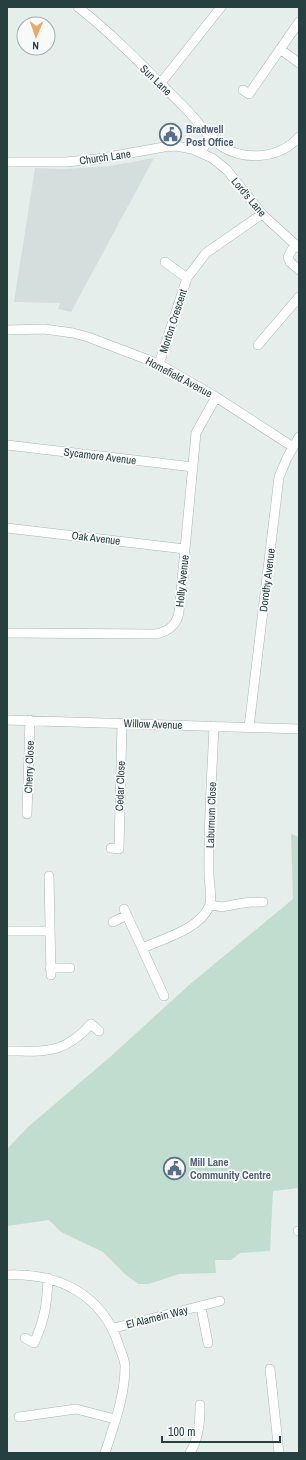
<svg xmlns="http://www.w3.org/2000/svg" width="306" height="1460" font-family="'Archivo Narrow',sans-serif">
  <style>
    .built { fill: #d4dedc }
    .green { fill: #c1ddd0 }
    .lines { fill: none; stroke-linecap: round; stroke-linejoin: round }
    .street-casing { stroke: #a9b6b5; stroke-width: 10 }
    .street { stroke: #fff; stroke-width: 9 }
    .labels { text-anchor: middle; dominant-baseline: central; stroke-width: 3.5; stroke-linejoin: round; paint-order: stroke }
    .street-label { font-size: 11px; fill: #263f3f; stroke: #f7faf9 }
    .service-label { font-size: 11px; font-weight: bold; fill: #4e5e75; stroke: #f7faf9; text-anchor: start }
  </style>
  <rect width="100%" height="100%" fill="#e6eeec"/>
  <path class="built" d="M154,158L71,312L58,309L60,303L14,302L35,168L65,169L110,166Z"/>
  <path class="green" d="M291,834L299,837V1188L273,1191L270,1251L240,1253L231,1260H215L216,1273L179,1274L149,1284H138L126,1275L103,1252L61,1232L49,1220L7,1226V1149L29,1126L110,1057L189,985L293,899Z"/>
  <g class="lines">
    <defs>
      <path id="street" d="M78,7C116,37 151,74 186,109C198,121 208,138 221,146C246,162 280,158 299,137
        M280,49L299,63
        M160,84L221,7
        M243,90L249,94L299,22
        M201,152L205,145L213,138
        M7,162H66L97,159L164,147L176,146L192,149L212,158L227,170L262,214L299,248
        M295,244L288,257L290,262L299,270
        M165,262L187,278
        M7,330L44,329L73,333L88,337L159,364L216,397L293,447
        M258,345L299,297
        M159,364L187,278L206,253L262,214
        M7,445L193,467
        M7,528L185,549
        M7,633L156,634C169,631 177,625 179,612L196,433L216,397
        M7,720L299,729
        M249,727L279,477L287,458L299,437
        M27,814L30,720
        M111,848L119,849L122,723
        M49,876L51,975
        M210,904C223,910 231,904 244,903C250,902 257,902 263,902
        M124,909L164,996
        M113,922L127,915
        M7,931H48
        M143,948C164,938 198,930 209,907C213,898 209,885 209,874C208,825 212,775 214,726
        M50,968H70
        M7,1051C46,1051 63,1055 91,1024L99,1031
        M298,1231H299
        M7,1275C58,1273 103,1294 119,1346C121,1352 125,1360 125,1366C125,1396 114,1425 105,1453
        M201,1307L208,1343
        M114,1328L220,1301
        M25,1338L34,1343C45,1319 47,1304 48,1278
        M270,1369L279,1453
        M19,1417L76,1409L115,1419
        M190,1453C199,1437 200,1423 200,1405"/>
    </defs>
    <use href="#street" class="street-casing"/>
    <use href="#street" class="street"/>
  </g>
  <defs>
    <symbol id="civic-ring" viewBox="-11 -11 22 22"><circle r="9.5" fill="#f7faf9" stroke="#5c6f8a" stroke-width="1.5"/><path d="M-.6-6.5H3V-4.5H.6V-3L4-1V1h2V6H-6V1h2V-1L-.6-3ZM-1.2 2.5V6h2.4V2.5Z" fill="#5c6f8a"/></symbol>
  </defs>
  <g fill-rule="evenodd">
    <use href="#civic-ring" x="158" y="122" width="25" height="25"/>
    <use href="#civic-ring" x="162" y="1156" width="25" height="25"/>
  </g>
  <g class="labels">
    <g class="street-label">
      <text transform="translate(156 80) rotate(44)">Sun Lane</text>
      <text transform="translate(105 157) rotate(-8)">Church Lane</text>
      <text transform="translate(249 197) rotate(50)">Lord's Lane</text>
      <text transform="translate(173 321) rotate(-72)">Morton Crescent</text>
      <text transform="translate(179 377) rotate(28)">Homefield Avenue</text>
      <text transform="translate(100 456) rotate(7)">Sycamore Avenue</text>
      <text transform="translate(96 538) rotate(7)">Oak Avenue</text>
      <text transform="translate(267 580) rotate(-83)">Dorothy Avenue</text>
      <text transform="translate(182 581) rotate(-84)">Holly Avenue</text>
      <text transform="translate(153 724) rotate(2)">Willow Avenue</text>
      <text transform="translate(29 767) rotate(-88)">Cherry Close</text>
      <text transform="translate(120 786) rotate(-88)">Cedar Close</text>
      <text transform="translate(211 815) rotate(-88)">Laburnum Close</text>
      <text transform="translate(157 1317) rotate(-14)">El Alamein Way</text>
    </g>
    <g class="service-label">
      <text x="186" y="129">Bradwell<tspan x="186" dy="13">Post Office</tspan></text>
      <text x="190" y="1162">Mill Lane<tspan x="190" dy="13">Community Centre</tspan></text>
    </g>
  </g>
  <rect width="306" height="1460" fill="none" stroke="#263f3f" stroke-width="16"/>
  <g transform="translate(36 36) rotate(182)"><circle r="19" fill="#f7faf9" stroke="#a3afaf"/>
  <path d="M0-3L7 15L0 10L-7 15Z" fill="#e9a969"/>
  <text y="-6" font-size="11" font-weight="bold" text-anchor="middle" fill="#263f3f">N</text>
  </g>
  <path d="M162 1436v6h118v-6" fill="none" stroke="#263f3f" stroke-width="2"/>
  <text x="168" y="1436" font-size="12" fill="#263f3f" stroke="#f7faf9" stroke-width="3" paint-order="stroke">100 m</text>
</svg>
